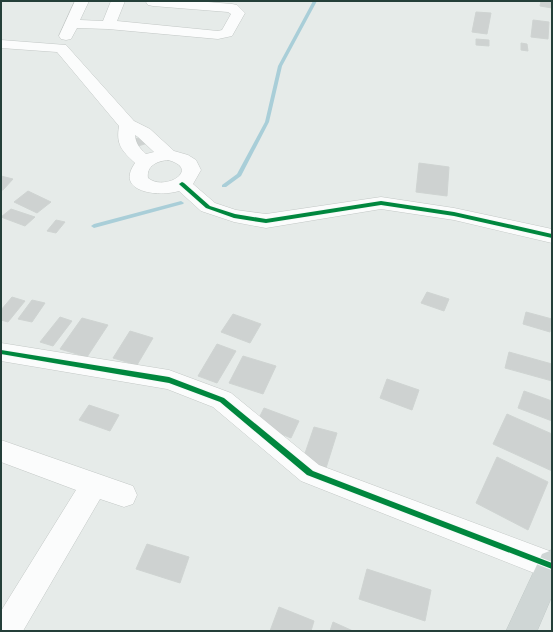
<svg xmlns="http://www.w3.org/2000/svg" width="553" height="632" font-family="Poppins,sans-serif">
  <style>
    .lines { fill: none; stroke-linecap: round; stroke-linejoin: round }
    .stream { fill: #a9ced8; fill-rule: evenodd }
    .building { fill: #ced2d1; stroke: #cfd4d2 }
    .minor-casing { stroke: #c3c8c6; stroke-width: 1 }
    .major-casing { stroke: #c2cac8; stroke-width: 1 }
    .minor { fill: #fbfcfc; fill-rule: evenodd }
    .major { fill: #cfd6d5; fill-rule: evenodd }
    .cycleway-casing { stroke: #f5faf8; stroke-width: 2 }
    .cycleway { fill: #00873e; fill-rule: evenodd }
  </style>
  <rect width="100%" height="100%" fill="#e6ebe9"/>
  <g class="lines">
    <path class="stream" d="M313,1H317L282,66L269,122L241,176L226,187H222V185L237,174L265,122L278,66Z
      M181,201L184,203L183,204L94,228L91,226L94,224Z"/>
  </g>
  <path class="building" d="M541,1H552V8L540,6Z
    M476,12L491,13L487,34L472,32Z
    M533,20L549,22L548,39L531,37Z
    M476,39L489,40V46L476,45Z
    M521,43L527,44L528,51L521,50Z
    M143,137L148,143L138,146L134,139Z
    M419,163L449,167L447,196L416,192Z
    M1,176L13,179L3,190H1Z
    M28,191L51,202L37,213L14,202Z
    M11,209L35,217L25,226L1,217Z
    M56,220L65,222L56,233L47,231Z
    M427,292L449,299L444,311L421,303Z
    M12,297L25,301L8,322L1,320V310Z
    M32,300L45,303L32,322L18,319Z
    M526,312L552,319L550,332L523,324Z
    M233,314L261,324L250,343L221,332Z
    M60,317L72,321L53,346L40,342Z
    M82,318L108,325L87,357L60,349Z
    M130,331L153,338L137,365L113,358Z
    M217,344L236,351L217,383L198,376Z
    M509,352L552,364V381L505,368Z
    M243,356L276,366L263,394L229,383Z
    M387,379L419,390L412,410L380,398Z
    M524,391L552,401V421L518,408Z
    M89,405L119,415L110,431L79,420Z
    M264,408L299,421L291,438L256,424Z
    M507,414L552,434V471L493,444Z
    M314,427L337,433L326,468L302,462Z
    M497,457L548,482L528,530L476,503Z
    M147,544L189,557L180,583L136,569Z
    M367,569L431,590L425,621L359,599Z
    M279,607L314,621L311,631H270Z
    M333,622L353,631H330Z"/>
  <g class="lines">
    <defs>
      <path id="minor" d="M75,1H89L80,20L103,21L111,1H125L117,21L218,31L222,30L231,14L228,12L153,6L148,5L146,2L196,1L232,4L237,5L245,13L232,36L218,39L108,29L77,28L71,39L66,40L61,39L59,36Z
        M1,40L66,45L134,121L150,129L174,151L188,155L196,160L201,170L193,184L215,203L236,210L266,214L381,197L454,208L552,229V243L454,220L381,209L266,228L234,222L201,211L179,191C160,197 114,193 135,163C121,150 116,144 119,126L57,52L1,48ZM135,135L138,137L154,152L146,154C140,148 136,145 135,135ZM168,160C202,169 165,192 148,178C146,166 157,161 168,160Z
        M1,343L169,370L231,393L319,465L552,552V580L301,481L213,407L167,389L1,361Z
        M1,440L133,486L137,495L133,504L124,507L100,499L23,631H1V611L76,490L1,462Z"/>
      <path id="major" d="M552,550V596L537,631H506L542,554Z"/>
    </defs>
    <use href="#minor" class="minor-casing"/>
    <use href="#major" class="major-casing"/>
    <use href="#minor" class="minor"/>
    <use href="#major" class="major"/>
    <defs>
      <path id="cycleway" d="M182,182L184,183L210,206L235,214L266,219L381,201L454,212L552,234V238L454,216L381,205L266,223L234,218L206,208L180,185L179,184Z
        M1,350L169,377L224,398L313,471L552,563V569L307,475L220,402L169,383L1,354Z"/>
    </defs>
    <use href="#cycleway" class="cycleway-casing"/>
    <use href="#cycleway" class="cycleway"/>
  </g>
  <rect width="553" height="632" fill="none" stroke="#243f39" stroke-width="4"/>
</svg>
